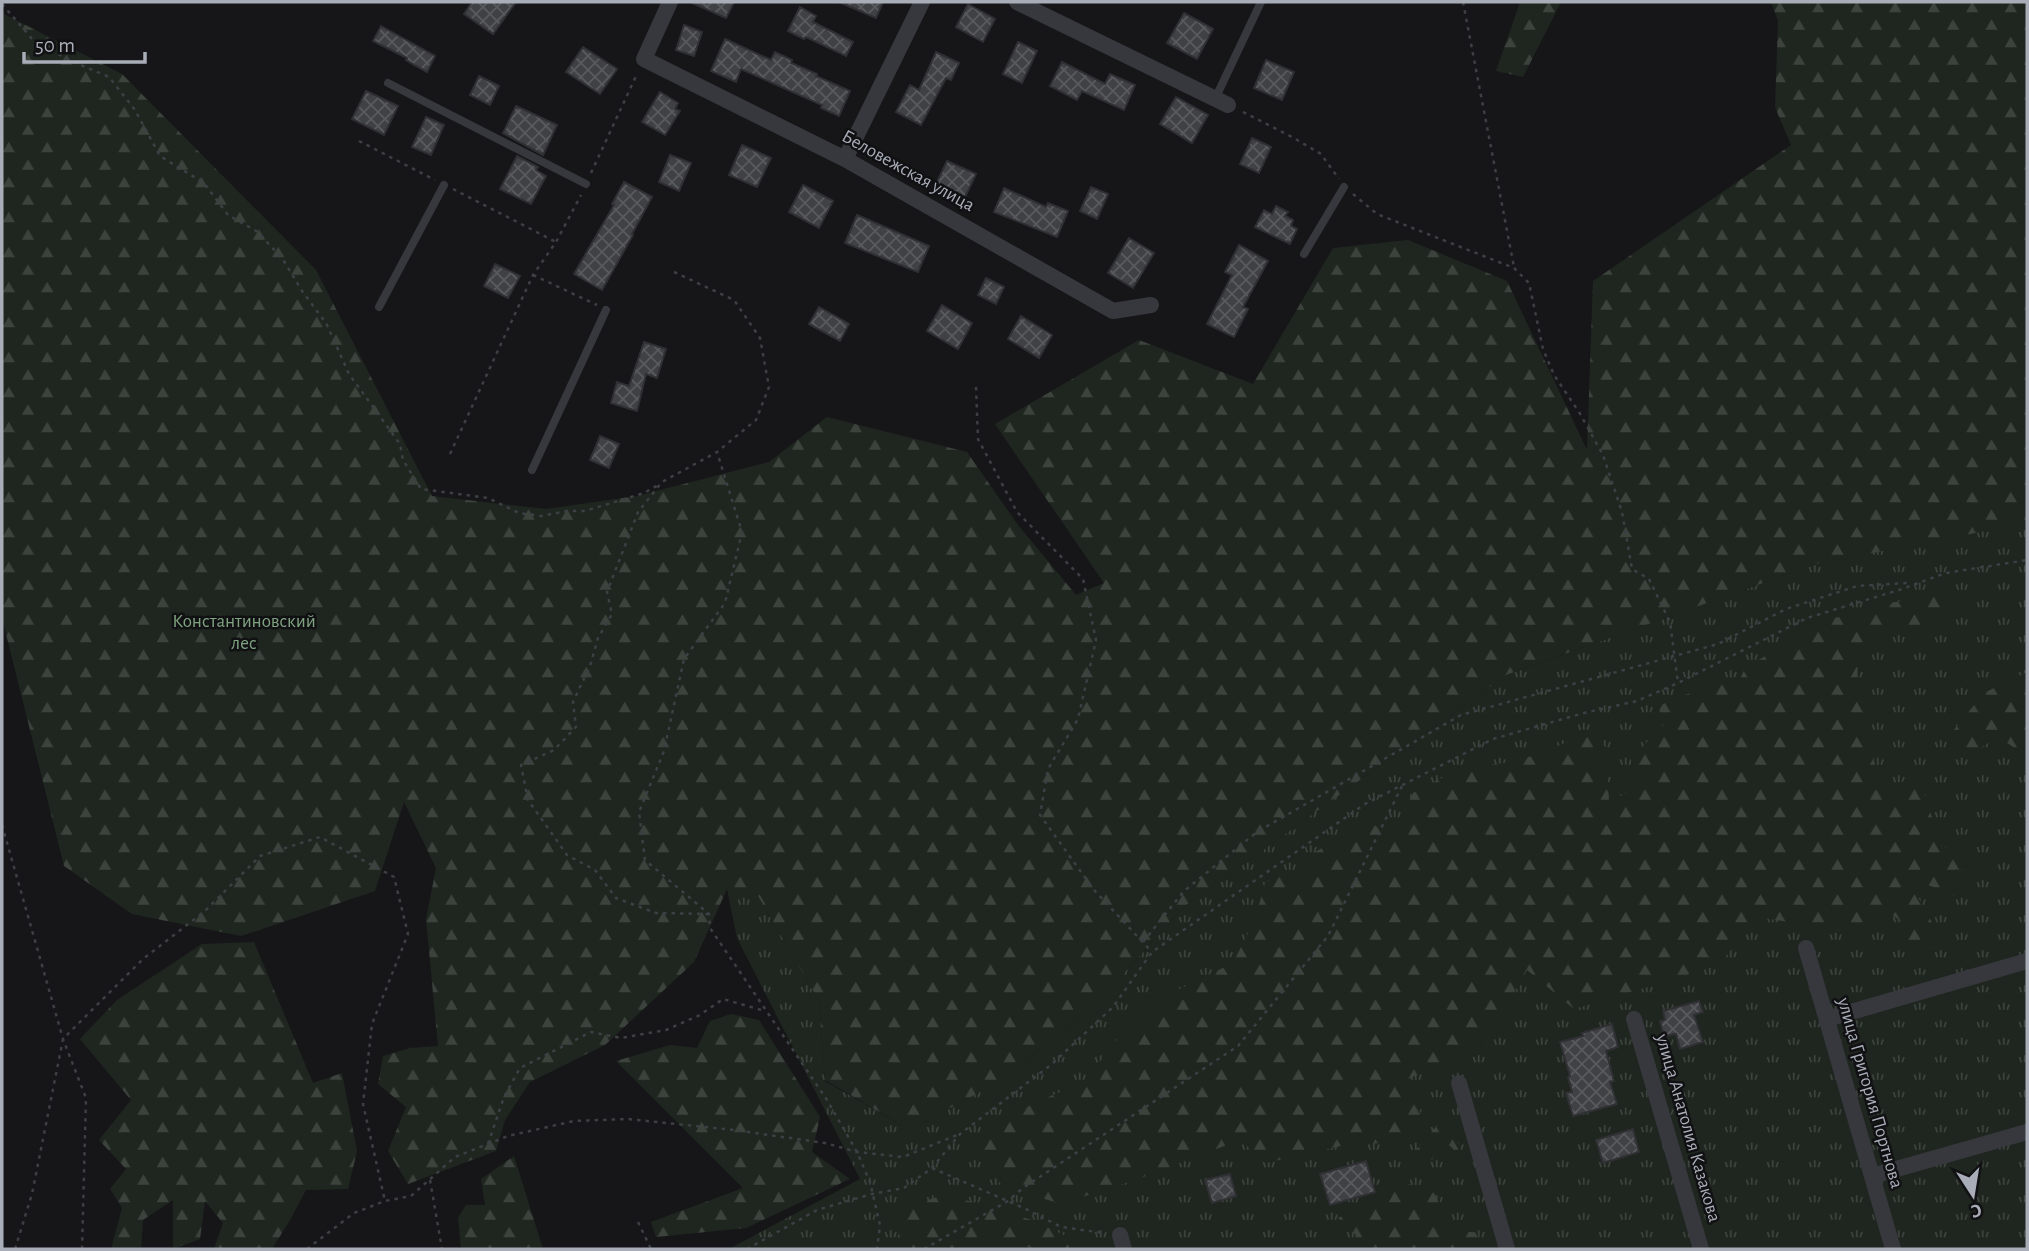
<svg xmlns="http://www.w3.org/2000/svg" width="2029" height="1251" font-family="'Alegreya Sans',sans-serif">
  <style>
    .grass { fill: url(#grass-tufts) }
    .forest { fill: url(#forest-firs) }
    .building { fill: url(#building-cross-hatch); stroke: #303034; stroke-width: 2 }
    .lines { fill: none; stroke-linecap: round; stroke-linejoin: round }
    .path { stroke: #3d3f44; stroke-width: 2.5; stroke-dasharray: 3.5 5; stroke-linecap: butt }
    .lane { stroke: #37383d; stroke-width: 8 }
    .street { stroke: #37383d; stroke-width: 16 }
    .labels { text-anchor: middle; dominant-baseline: central; stroke-width: 5; stroke-linejoin: round; paint-order: stroke }
    .street-label { font-size: 19px; fill: #a8adb8; stroke: #111113 }
    .park-label { font-size: 19px; fill: #7fa381; stroke: #111113 }
  </style>
  <defs>
    <pattern id="grass-tufts" width="24" height="20" patternUnits="userSpaceOnUse" patternTransform="scale(1.75)"><rect width="24" height="20" fill="#1e261f"/><path d="M3 7l-1-3M5 7V3M7 7l1-3M15 17l-1-3M17 17v-4M19 17l1-3" fill="none" stroke="#3c433d"/></pattern>
    <pattern id="forest-firs" width="22" height="20" patternUnits="userSpaceOnUse" patternTransform="scale(1.75)"><rect width="22" height="20" fill="#1e261f"/><path d="M5 1l3.5 6h-7zM16 11l3.5 6h-7z" fill="#3c433d"/></pattern>
    <pattern id="building-cross-hatch" width="8" height="8" patternUnits="userSpaceOnUse" patternTransform="scale(1.75)"><rect width="8" height="8" fill="#404145"/><path d="M0 0l8 8M0 8l8-8" fill="none" stroke="#595a5e"/></pattern>
  </defs>
  <rect width="100%" height="100%" fill="#161618"/>
  <path class="grass" d="M2020,523H2027V1249H729L860,1179L737,938L727,889H754L819,1001L825,1081L910,1130L1002,1080L1090,1010L1185,906L1506,675L1816,564Z"/>
  <path class="forest" d="M1520,2H1561L1523,77L1496,71Z
    M1771,2H2027V523L1816,564L1506,675L1185,906L1090,1010L1002,1080L910,1130L825,1080L819,1001L754,889H727L694,962L605,1045L530,1082L505,1120L496,1151L408,1184L388,1151L406,1107L378,1084L383,1056L410,1048L438,1046L426,919L436,868L404,802L375,891L241,936L132,914L64,866L2,618V13L122,74L316,270L432,496L546,509L637,496L769,462L827,417L967,452L1018,525L1076,595L1104,583L995,424L1139,340L1253,384L1333,248L1408,240L1507,281L1587,450L1593,281L1791,145L1775,107L1778,21Z
    M1966,591L1942,632L1898,624L1871,639L1856,673L1874,756L1875,790L1899,786L1916,767L1941,846L1986,858L1979,871L1956,869L1955,896L1928,885L1917,895L1942,941L1919,959L1899,949L1901,921L1877,905L1861,934L1758,917L1720,963L1675,979L1574,1009L1527,970L1485,1044L1404,1081L1422,1116L1388,1143L1349,1144L1266,1163L1240,1140L1138,1179L1061,1204L1003,1186L964,1144L1034,1103L1084,1082L1116,1041L1167,995L1233,963L1255,919L1265,883L1284,870L1301,878L1315,852L1369,822L1391,835L1413,793L1455,771L1521,760L1592,733L1610,752L1598,761L1608,778L1609,802L1635,788L1631,759L1664,724L1658,706L1717,682L1735,691L1745,668L1824,621L1896,602Z
    M2027,672V756L1998,737L1966,757L1948,737L1984,693Z
    M254,942L313,1083L342,1073L357,1151L348,1189L306,1190L290,1220L272,1249H214L223,1223L205,1201L200,1239L173,1249V1200L143,1220L141,1249H111L122,1208L110,1189L126,1169L99,1140L131,1100L80,1039L117,1000L202,944Z
    M731,1014L759,1020L820,1117L812,1152L850,1179L746,1228L656,1237L651,1222L743,1188L616,1061L670,1045L697,1048L710,1021Z
    M1446,1115L1464,1157L1442,1140L1432,1160L1401,1167Z
    M514,1156L543,1249H461L458,1218L466,1205H485L481,1179Z
    M1409,1184L1435,1193L1446,1229L1478,1233L1479,1249H1370L1338,1218Z
    M945,1194L1032,1220L1093,1249H1030L1029,1247L987,1236L964,1249H895L904,1209Z"/>
  <path class="building" d="M472,2H516L493,34L464,14Z
    M690,2H734L726,18Z
    M839,2H883L876,18Z
    M968,4L995,19L983,42L956,27Z
    M800,7L816,16L813,22L853,42L846,56L806,37L804,39L788,31Z
    M1184,13L1213,29L1197,59L1167,43Z
    M684,25L702,32L694,56L676,50Z
    M381,26L435,56L427,72L406,60L407,58L373,41Z
    M725,39L771,60L775,52L792,60L791,63L817,74L816,76L850,91L839,116L821,108L822,105L741,69L736,82L711,71Z
    M1018,42L1037,51L1022,83L1003,74Z
    M583,47L617,69L600,94L566,72Z
    M936,52L959,63L951,80L946,78L921,125L896,112L910,85L919,90Z
    M1266,60L1294,72L1282,100L1254,88Z
    M1062,62L1105,84L1110,74L1135,85L1124,110L1082,91L1077,100L1050,86Z
    M479,76L499,86L490,105L470,95Z
    M366,91L398,106L384,135L352,119Z
    M660,92L678,103L675,109L680,111L665,135L642,122Z
    M1176,97L1208,115L1192,143L1160,124Z
    M516,106L557,125L543,155L503,133Z
    M426,117L444,125L431,155L412,147Z
    M1252,138L1271,147L1259,173L1240,164Z
    M742,145L771,158L757,187L729,175Z
    M670,155L691,163L679,191L659,182Z
    M517,156L538,167L536,170L546,176L531,204L500,189Z
    M947,161L976,174L965,197L936,184Z
    M624,182L652,197L632,234L633,235L602,290L574,274L614,205L612,204Z
    M803,185L833,201L819,228L789,212Z
    M1091,187L1108,194L1097,219L1080,211Z
    M1004,188L1046,207L1048,203L1068,211L1057,237L994,212Z
    M1276,206L1288,212L1285,216L1293,220L1291,226L1297,229L1290,244L1255,227L1264,210L1272,214Z
    M857,215L929,246L918,272L845,243Z
    M1129,238L1154,253L1133,288L1108,273Z
    M1239,245L1268,261L1243,307L1248,309L1234,337L1207,324L1232,275L1225,272Z
    M495,264L520,276L508,298L484,286Z
    M986,278L1004,287L996,304L978,295Z
    M942,305L972,323L958,349L927,331Z
    M819,307L849,324L840,341L809,324Z
    M1021,316L1052,335L1039,358L1008,339Z
    M644,342L666,349L657,378L646,374L637,411L611,403L617,382L629,386Z
    M600,436L619,444L609,468L590,460Z
    M1699,1001L1703,1012L1694,1015L1703,1042L1680,1049L1676,1034L1664,1036L1660,1021L1665,1020L1663,1011Z
    M1612,1024L1618,1047L1606,1051L1614,1081L1610,1082L1617,1104L1573,1116L1566,1093L1572,1092L1568,1077L1570,1076L1560,1042L1583,1036L1582,1033Z
    M1633,1129L1639,1152L1603,1163L1596,1140Z
    M1366,1161L1375,1192L1330,1205L1320,1174Z
    M1230,1174L1236,1196L1212,1203L1205,1180Z"/>
  <g class="lines">
    <path class="path" d="M1463,2L1514,267
      M2,4L33,40L69,60L109,77L135,110L160,156L204,183L228,215L258,232L284,261L302,291L326,323L349,374L400,444L403,460L421,489L488,498L519,513L541,516L567,511H585L644,493L660,484
      M1243,112L1292,137L1321,154L1339,179
      M359,141L435,180
      M591,173L637,74
      M453,189L556,242
      M1353,194L1377,214L1514,268L1529,283L1543,349L1554,375L1579,412L1603,455L1622,512L1632,569L1649,579L1670,622L1678,683
      M674,272L734,300L760,338L769,387L756,420L717,452
      M533,275L597,305
      M976,387L978,439L1017,512L1083,579L1096,640L1078,719L1048,769L1040,815L1094,890L1152,952
      M450,454L533,275L556,242L581,195
      M2,825L63,1039L86,1098L82,1249
      M709,914L656,913L616,898L595,870L567,855L528,800L521,765L554,750L576,727L573,702L590,666L598,638L612,614L607,592L638,512L662,482L717,452L742,532L725,603L684,659L664,751L639,812L645,860L709,914L710,928L827,1100L857,1152L870,1182L880,1225L877,1249
      M1143,942L1184,891L1257,832L1461,715L1718,644L1786,609L1857,586L1908,583
      M488,1144L504,1097L520,1068L591,1032L621,1038L666,1030L700,1015L723,999L765,1011
      M932,1168L1026,1209L1061,1227L1104,1233
      M430,1180L442,1249
      M638,1222L651,1249
      M15,1249L32,1194L63,1039L143,959L205,911L260,856L320,837L394,877L408,934L372,1024L363,1104L385,1201
      M307,1249L354,1213L385,1201L411,1196L455,1157L508,1136L574,1121L628,1119L734,1130L825,1143L857,1152L903,1157L957,1135
      M747,1249L817,1210L872,1194L904,1188L932,1168L960,1134L1052,1064L1113,1007L1152,952L1365,804L1493,739L1584,713L1637,701L1678,683L1807,618L1899,590L1946,573L2027,560
      M924,1249L1008,1201L1023,1188L1238,1046L1328,936L1403,784"/>
    <path class="lane" d="M388,83L586,184
      M1215,99L1261,2
      M1304,254L1344,187
      M379,307L444,185
      M532,470L606,310"/>
    <path class="street" d="M670,2L644,59L845,159L1113,311L1151,305
      M1017,2L1228,105
      M845,159L922,2
      M1806,948L1893,1249
      M1634,1019L1701,1249
      M1827,1019L2027,961
      M1459,1083L1507,1249
      M1872,1176L2027,1132
      M1120,1235L1124,1249"/>
  </g>
  <g class="labels">
    <g class="street-label">
      <text transform="translate(908 171) rotate(29)">Беловежская улица</text>
      <text transform="translate(1870 1093) rotate(74)">улица Григория Портнова</text>
      <text transform="translate(1688 1128) rotate(74)">улица Анатолия Казакова</text>
    </g>
    <g class="park-label">
      <text x="244" y="621">Константиновский<tspan x="244" dy="22">лес</tspan></text>
    </g>
  </g>
  <rect width="2029" height="1251" fill="none" stroke="#a8adb8" stroke-width="7"/>
  <g transform="translate(1973 1195) rotate(168)" stroke="#111113" stroke-width="5" paint-order="stroke">
  <path d="M0-5L12 26L0 18L-12 26Z" fill="#a8adb8"/>
  <text y="-10" font-size="19" font-weight="bold" text-anchor="middle" fill="#a8adb8">С</text>
  </g>
  <path d="M24 52v10h121v-10" fill="none" stroke="#a8adb8" stroke-width="3.5"/>
  <text x="35" y="52" font-size="21" fill="#a8adb8" stroke="#111113" stroke-width="5" paint-order="stroke">50 m</text>
</svg>
